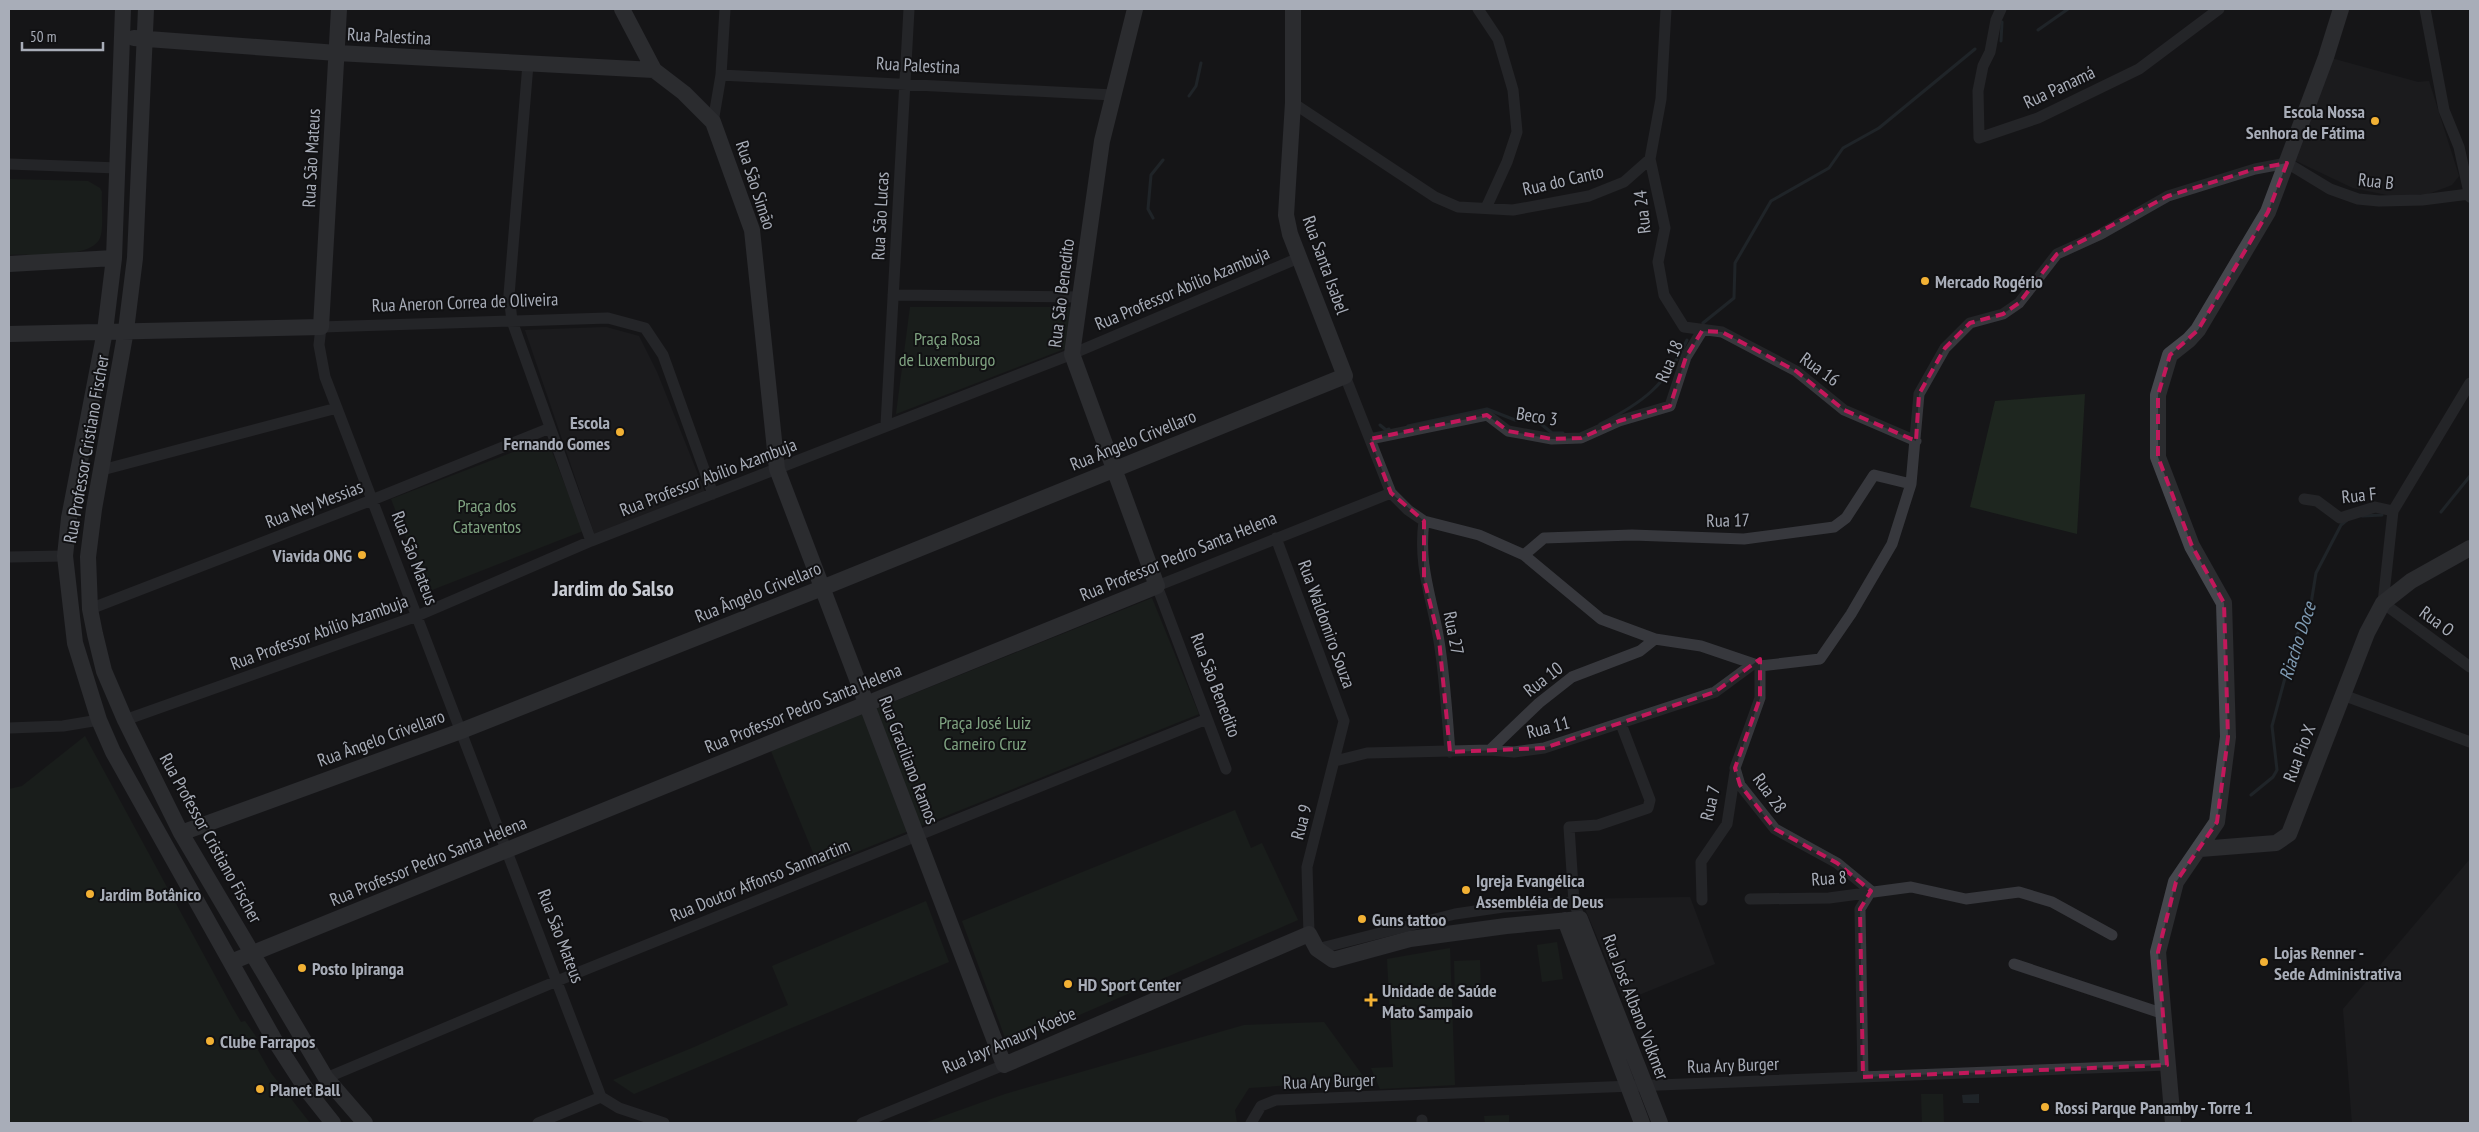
<svg xmlns="http://www.w3.org/2000/svg" width="2479" height="1132" font-family="'PT Sans Narrow',sans-serif">
  <style>
    .built { fill: #222225 }
    .green { fill: #1e261f }
    .water { fill: #2c353c }
    .lines { fill: none; stroke-linecap: round; stroke-linejoin: round }
    .stream { stroke: #2c353c; stroke-width: 3 }
    .street { stroke: #37383d; stroke-width: 11 }
    .secondary { stroke: #45474d; stroke-width: 16 }
    .marked { fill: none; stroke: #c2185b; stroke-width: 4; stroke-dasharray: 10 6; stroke-linejoin: round }
    .poi-dot { fill: #f2b134; stroke: #111113; stroke-width: 2 }
    .labels { text-anchor: middle; dominant-baseline: central; stroke-width: 4; stroke-linejoin: round; paint-order: stroke }
    .street-label { font-size: 18px; fill: #a8adb8; stroke: #111113 }
    .poi-label { font-size: 18px; font-weight: bold; fill: #a8adb8; stroke: #111113; text-anchor: start }
    .park-label { font-size: 18px; fill: #7fa381; stroke: #111113 }
    .water-label { font-size: 19px; font-style: italic; fill: #7f9bb3; stroke: #111113 }
    .district-label { font-size: 22px; font-weight: bold; fill: #c9ccd4; stroke: #111113 }
  </style>
  <rect width="100%" height="100%" fill="#161618"/>
  <path class="built" d="M2331,58L2418,82L2429,81L2459,176L2452,185L2428,194L2397,197L2353,188L2294,160Z
    M606,327L639,336L657,372L705,492L595,536L525,330Z
    M2470,859V1123H2352L2343,1009Z
    M1690,897L1715,964L1624,1001L1581,899Z"/>
  <path class="green" d="M9,179L88,181L100,188L102,192C101,203 104,229 100,238C91,260 29,254 9,255Z
    M910,307H1071L1067,348L896,414Z
    M2085,394L2077,534L1970,507L1995,401Z
    M547,439L583,531L427,592L391,499Z
    M1152,598L1199,714L819,867L771,751Z
    M85,736L231,1005L241,1022L245,1021L257,1038H251L271,1073L310,1123H9V789L22,786Z
    M1235,810L1251,848L1262,843L1298,920L1008,1046L962,921Z
    M926,901L949,962L634,1094L613,1080L692,1048L788,1005L772,966Z
    M1557,942L1563,979L1542,982L1537,945Z
    M1450,948L1455,1085L1380,1089L1371,1068L1393,1067L1387,959Z
    M1480,960L1481,998L1455,999L1454,961Z
    M1324,1022L1366,1080L1249,1088L1235,1110L1237,1123H924L1005,1094L1244,1025Z
    M1921,1094H1943L1944,1123H1922Z
    M1509,1115V1123H1485L1484,1116Z"/>
  <path class="water" d="M1979,1094V1103H1963L1962,1095Z"/>
  <g class="lines">
    <path class="stream" d="M2038,30L2068,9
      M2001,41L2002,22
      M1189,96L1196,86L1201,63
      M1153,218L1148,209L1151,175L1163,160
      M1703,323L1734,298L1735,263L1771,201L1829,168L1843,148L1879,128L1975,49
      M1600,424C1643,403 1666,385 1687,340
      M1380,425L1386,430L1389,429
      M1408,426L1487,409L1515,420H1536L1552,433H1563
      M2441,512L2470,476
      M2362,516L2382,515
      M2251,795L2273,777L2277,770L2272,726L2296,637L2310,610L2316,573L2341,525L2347,520"/>
    <path class="street" d="M1478,9L1498,39L1513,90L1517,132L1507,162L1486,208
      M2001,9L1996,20L1990,52L1983,66L1978,91L1979,138L2038,118L2139,69L2219,9
      M2425,9L2444,110L2459,147L2470,197
      M528,64L509,295L512,321L591,541
      M721,75L1113,95
      M1293,103L1435,197L1458,207L1513,210L1589,196L1624,182L1650,159L1661,99L1666,9
      M713,122L721,75L725,9
      M1650,159L1665,228L1658,262L1664,295L1684,327L1722,332L1796,371L1844,410L1916,441
      M9,164L118,168
      M893,295L1080,297
      M1345,376L1391,493L1408,510L1424,521L1479,535L1524,555L1601,619L1655,639L1701,646L1760,666L1820,659L1851,614L1892,544L1911,484L1919,394L1945,348L1970,323L2003,314L2019,303L2057,254L2101,234L2168,196L2255,169L2287,163L2330,189L2358,199L2379,201L2422,200L2469,194
      M2470,383L2393,511L2383,603L2470,667
      M886,425L909,9
      M1370,439L1487,415L1508,431L1552,439L1581,438L1619,421L1670,406L1686,357L1702,331
      M102,470L337,408
      M2304,499L2317,501L2340,518L2375,507L2393,511
      M1424,521C1418,567 1432,597 1439,641C1445,678 1447,715 1450,752
      M1276,538L1344,721L1307,867L1309,934
      M1524,555L1544,538L1632,535L1744,539L1834,527L1846,518L1874,475L1911,484
      M9,557L65,556
      M90,609L372,500L550,428
      M1760,666V698L1735,768L1740,785L1775,829L1837,863L1871,891L1860,909L1863,1077
      M2343,695L2470,742
      M125,720L417,616L591,541L1072,354L1301,257
      M9,728L63,726L99,720
      M1490,750L1539,703L1572,677L1640,651L1655,639
      M1335,761L1367,753L1490,750L1514,752L1544,748L1715,692L1753,664
      M1226,769L1157,586L1391,493
      M1750,899L1829,898L1911,887L1966,899L2019,892L2052,902L2112,935
      M1702,900L1701,862L1727,824L1735,772
      M1574,902L1569,827L1598,825L1648,808L1650,800L1621,724
      M1317,949L1455,914L1503,907L1574,902L1580,919
      M2014,964L2164,1014
      M326,1078L557,981L1207,719
      M601,1097L325,377L319,345L321,327L608,318L645,328L663,355L713,494
      M601,1097L619,1108L664,1123
      M1422,1120V1123
      M538,1123L601,1097
      M862,1123L1004,1065
      M1251,1123L1261,1106L1276,1100L2167,1065"/>
    <path class="secondary" d="M123,9L114,258L105,331L69,518L65,556L75,643L99,720L113,752L275,1041L306,1089L333,1123
      M146,9L135,258L126,330L94,509L88,557L90,609L95,634L104,671L125,720L181,833L326,1078L365,1123
      M622,9L654,70L684,93L713,122L752,230L777,469L1004,1065L1309,934L1317,949L1333,960L1410,939L1506,926L1580,919L1660,1123
      M134,38L337,53L654,70
      M9,264L114,258
      M9,334L321,327L339,9
      M181,833L461,731L822,588L1345,376L1290,234L1286,215L1293,103V9
      M2200,849L2276,843L2289,834L2367,633L2383,603L2411,581L2470,548
      M1565,920L1642,1123
      M231,962L1157,586L1072,354L1102,141L1135,9
      M2173,1123L2158,952L2176,882L2217,822L2228,737L2224,603L2192,546L2158,457V395L2170,355L2189,340L2198,330L2268,212L2326,57L2341,9"/>
  </g>
  <path d="M0 0H2479V1132H0ZM2287,163L2268,212L2198,330L2170,355L2158,395V457L2192,546L2224,603L2228,737L2217,822L2176,882L2158,952L2167,1065L1863,1077L1860,909L1871,891L1837,863L1775,829L1740,785L1735,768L1760,698V659L1715,692L1544,748L1450,752L1439,639L1424,579V521L1391,493L1370,439L1487,415L1508,431L1552,439L1581,438L1619,421L1670,406L1686,357L1702,331L1722,332L1796,371L1844,410L1916,441L1919,394L1945,348L1970,323L2003,314L2019,303L2057,254L2168,196L2255,169Z" fill="#161618" fill-opacity=".55" fill-rule="evenodd"/>
  <path class="marked" d="M2287,163L2268,212L2198,330L2170,355L2158,395V457L2192,546L2224,603L2228,737L2217,822L2176,882L2158,952L2167,1065L1863,1077L1860,909L1871,891L1837,863L1775,829L1740,785L1735,768L1760,698V659L1715,692L1544,748L1450,752L1439,639L1424,579V521L1391,493L1370,439L1487,415L1508,431L1552,439L1581,438L1619,421L1670,406L1686,357L1702,331L1722,332L1796,371L1844,410L1916,441L1919,394L1945,348L1970,323L2003,314L2019,303L2057,254L2168,196L2255,169Z"/>
  <g class="poi-dot">
    <circle cx="2375" cy="121" r="5"/>
    <circle cx="1925" cy="281" r="5"/>
    <circle cx="620" cy="432" r="5"/>
    <circle cx="362" cy="555" r="5"/>
    <circle cx="1466" cy="890" r="5"/>
    <circle cx="90" cy="894" r="5"/>
    <circle cx="1362" cy="919" r="5"/>
    <circle cx="2264" cy="962" r="5"/>
    <circle cx="302" cy="968" r="5"/>
    <circle cx="1068" cy="984" r="5"/>
    <path d="M1368.5 992.5h5v5h5v5h-5v5h-5v-5h-5v-5h5z"/>
    <circle cx="210" cy="1041" r="5"/>
    <circle cx="260" cy="1089" r="5"/>
    <circle cx="2045" cy="1107" r="5"/>
  </g>
  <g class="labels">
    <g class="street-label">
      <text transform="translate(389 36) rotate(3)">Rua Palestina</text>
      <text transform="translate(918 65) rotate(3)">Rua Palestina</text>
      <text transform="translate(2059 87) rotate(-25)">Rua Panamá</text>
      <text transform="translate(311 158) rotate(-87)">Rua São Mateus</text>
      <text transform="translate(1563 180) rotate(-13)">Rua do Canto</text>
      <text transform="translate(2376 181) rotate(6)">Rua B</text>
      <text transform="translate(756 185) rotate(72)">Rua São Simão</text>
      <text transform="translate(1642 212) rotate(-96)">Rua 24</text>
      <text transform="translate(880 216) rotate(-87)">Rua São Lucas</text>
      <text transform="translate(1326 265) rotate(70)">Rua Santa Isabel</text>
      <text transform="translate(1182 288) rotate(-23)">Rua Professor Abílio Azambuja</text>
      <text transform="translate(1061 293) rotate(-83)">Rua São Benedito</text>
      <text transform="translate(465 302) rotate(-2)">Rua Aneron Correa de Oliveira</text>
      <text transform="translate(1669 361) rotate(-67)">Rua 18</text>
      <text transform="translate(1820 369) rotate(36)">Rua 16</text>
      <text transform="translate(1537 416) rotate(9)">Beco 3</text>
      <text transform="translate(1133 440) rotate(-22)">Rua Ângelo Crivellaro</text>
      <text transform="translate(86 449) rotate(-80)">Rua Professor Cristiano Fischer</text>
      <text transform="translate(708 477) rotate(-21)">Rua Professor Abílio Azambuja</text>
      <text transform="translate(2359 495) rotate(-6)">Rua F</text>
      <text transform="translate(314 504) rotate(-21)">Rua Ney Messias</text>
      <text transform="translate(1728 520) rotate(-1)">Rua 17</text>
      <text transform="translate(1178 556) rotate(-22)">Rua Professor Pedro Santa Helena</text>
      <text transform="translate(415 558) rotate(69)">Rua São Mateus</text>
      <text transform="translate(758 592) rotate(-22)">Rua Ângelo Crivellaro</text>
      <text transform="translate(2437 621) rotate(36)">Rua O</text>
      <text transform="translate(1327 624) rotate(70)">Rua Waldomiro Souza</text>
      <text transform="translate(319 632) rotate(-20)">Rua Professor Abílio Azambuja</text>
      <text transform="translate(1454 633) rotate(79)">Rua 27</text>
      <text transform="translate(1543 679) rotate(-38)">Rua 10</text>
      <text transform="translate(1216 685) rotate(69)">Rua São Benedito</text>
      <text transform="translate(803 708) rotate(-22)">Rua Professor Pedro Santa Helena</text>
      <text transform="translate(1548 727) rotate(-14)">Rua 11</text>
      <text transform="translate(381 738) rotate(-20)">Rua Ângelo Crivellaro</text>
      <text transform="translate(2299 753) rotate(-69)">Rua Pio X</text>
      <text transform="translate(909 760) rotate(69)">Rua Graciliano Ramos</text>
      <text transform="translate(1770 793) rotate(54)">Rua 28</text>
      <text transform="translate(1710 803) rotate(-77)">Rua 7</text>
      <text transform="translate(1301 822) rotate(-75)">Rua 9</text>
      <text transform="translate(211 838) rotate(61)">Rua Professor Cristiano Fischer</text>
      <text transform="translate(428 861) rotate(-22)">Rua Professor Pedro Santa Helena</text>
      <text transform="translate(1829 878) rotate(-4)">Rua 8</text>
      <text transform="translate(760 880) rotate(-22)">Rua Doutor Affonso Sanmartim</text>
      <text transform="translate(561 936) rotate(69)">Rua São Mateus</text>
      <text transform="translate(1636 1007) rotate(69)">Rua José Albano Volkmer</text>
      <text transform="translate(1009 1040) rotate(-23)">Rua Jayr Amaury Koebe</text>
      <text transform="translate(1733 1065) rotate(-2)">Rua Ary Burger</text>
      <text transform="translate(1329 1081) rotate(-2)">Rua Ary Burger</text>
    </g>
    <g class="poi-label">
      <text x="2365" y="111" text-anchor="end">Escola Nossa<tspan x="2365" dy="21">Senhora de Fátima</tspan></text>
      <text x="1935" y="281">Mercado Rogério</text>
      <text x="610" y="422" text-anchor="end">Escola<tspan x="610" dy="21">Fernando Gomes</tspan></text>
      <text x="352" y="555" text-anchor="end">Viavida ONG</text>
      <text x="1476" y="880">Igreja Evangélica<tspan x="1476" dy="21">Assembléia de Deus</tspan></text>
      <text x="100" y="894">Jardim Botânico</text>
      <text x="1372" y="919">Guns tattoo</text>
      <text x="2274" y="952">Lojas Renner -<tspan x="2274" dy="21">Sede Administrativa</tspan></text>
      <text x="312" y="968">Posto Ipiranga</text>
      <text x="1078" y="984">HD Sport Center</text>
      <text x="1382" y="990">Unidade de Saúde<tspan x="1382" dy="21">Mato Sampaio</tspan></text>
      <text x="220" y="1041">Clube Farrapos</text>
      <text x="270" y="1089">Planet Ball</text>
      <text x="2055" y="1107">Rossi Parque Panamby - Torre 1</text>
    </g>
    <g class="park-label">
      <text x="947" y="338">Praça Rosa<tspan x="947" dy="21">de Luxemburgo</tspan></text>
      <text x="487" y="505">Praça dos<tspan x="487" dy="21">Cataventos</tspan></text>
      <text x="985" y="722">Praça José Luiz<tspan x="985" dy="21">Carneiro Cruz</tspan></text>
    </g>
    <g class="water-label">
      <text transform="translate(2297 641) rotate(-72)">Riacho Doce</text>
    </g>
    <g class="district-label">
      <text x="613" y="588">Jardim do Salso</text>
    </g>
  </g>
  <rect width="2479" height="1132" fill="none" stroke="#a8adb8" stroke-width="20"/>
  <path d="M22 42v8h81v-8" fill="none" stroke="#a8adb8" stroke-width="2.5"/>
  <text x="30" y="42" font-size="15" fill="#a8adb8" stroke="#111113" stroke-width="4" paint-order="stroke">50 m</text>
</svg>
